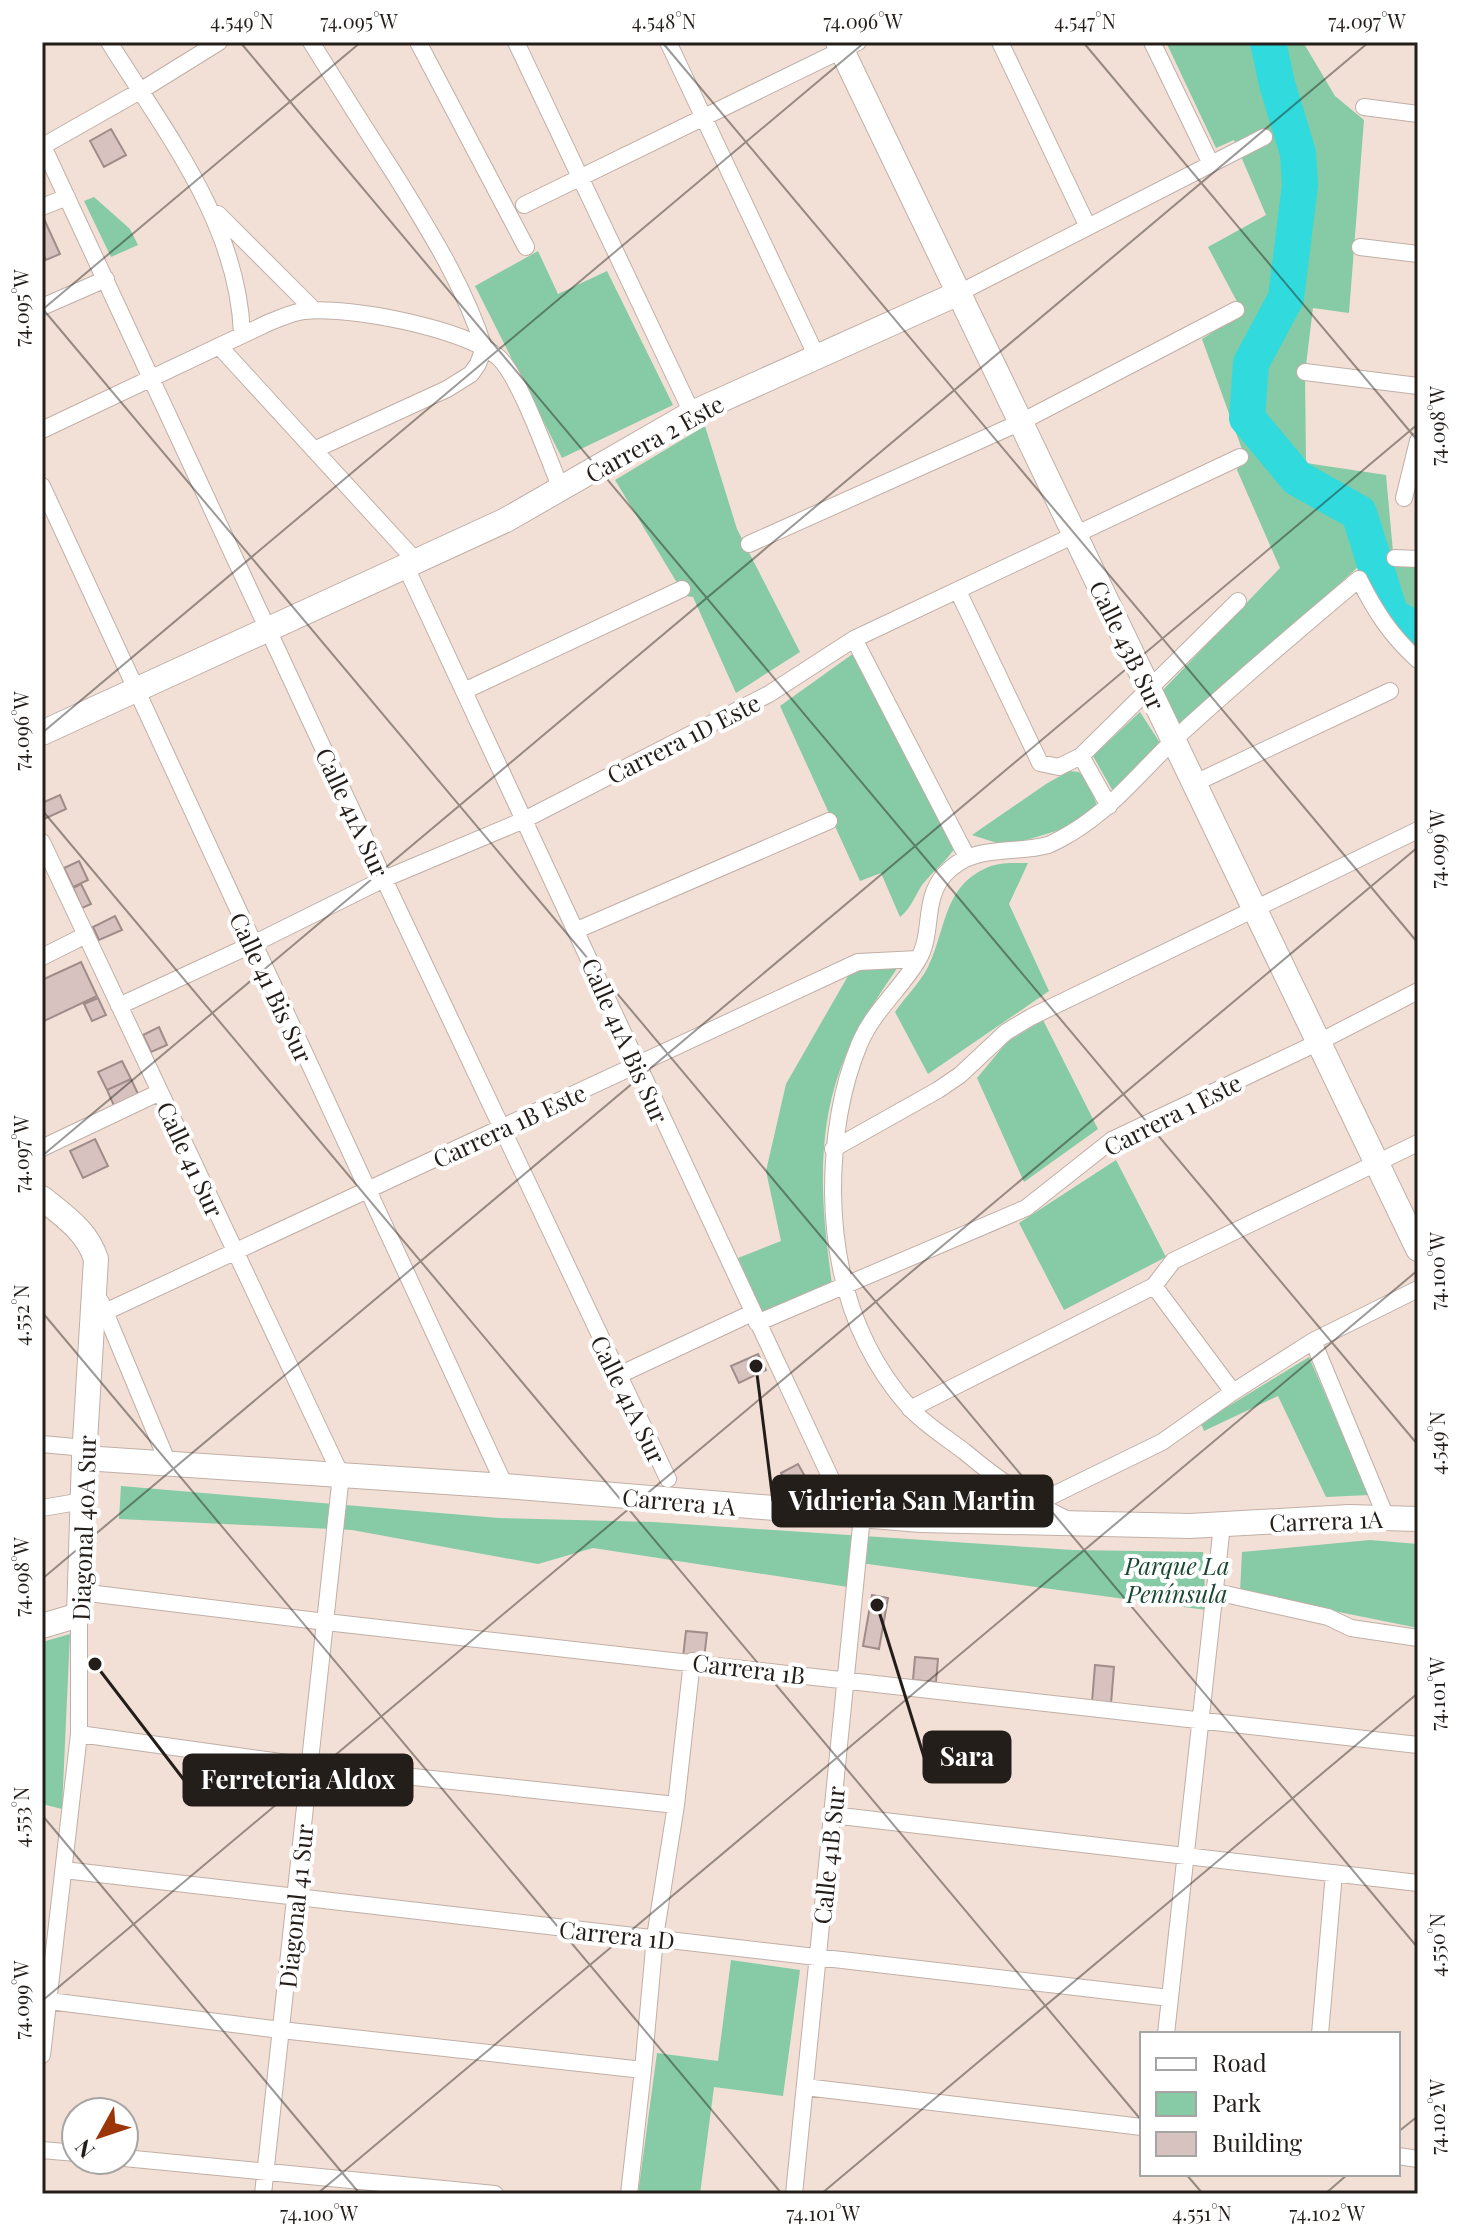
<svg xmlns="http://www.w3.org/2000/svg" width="1460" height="2236" font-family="'Playfair Display',serif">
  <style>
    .green { fill: #86caa6 }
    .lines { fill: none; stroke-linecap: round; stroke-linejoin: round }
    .river { stroke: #31dadd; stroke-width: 36 }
    .building { fill: #d7c2c0; stroke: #a08c89; stroke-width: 2 }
    .street-casing { stroke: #c0afa6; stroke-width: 18 }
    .secondary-casing { stroke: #c0afa6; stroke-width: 26 }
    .street { stroke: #fff; stroke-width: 16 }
    .secondary { stroke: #fff; stroke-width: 24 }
    .ticks { fill: none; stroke: #241e1a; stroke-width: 2; stroke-opacity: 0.45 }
    .labels { text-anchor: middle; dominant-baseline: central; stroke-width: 8; stroke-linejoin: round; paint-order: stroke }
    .street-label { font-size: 24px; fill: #241e1a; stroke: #fff }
    .park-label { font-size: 24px; font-style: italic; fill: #194832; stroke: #fff }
    .leader { fill: none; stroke: #241e1a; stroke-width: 3 }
    .callout-dot { fill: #241e1a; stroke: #fff; stroke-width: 3 }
    .callout { fill: #241e1a; stroke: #241e1a; stroke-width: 3 }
    .callout-label { font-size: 26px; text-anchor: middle; font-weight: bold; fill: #fff }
    .neatline { fill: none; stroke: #241e1a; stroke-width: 3 }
    .ticks-label { font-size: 20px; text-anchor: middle; fill: #241e1a }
  </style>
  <rect width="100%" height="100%" fill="#f2e0d6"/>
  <path class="green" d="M1166,42H1303L1335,96L1364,120L1349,313L1313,308L1305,373L1306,463L1386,475L1394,563L1418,566V648L1387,623L1359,566L1181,728L1163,690L1280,568L1237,470L1243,452L1202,339L1243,313L1208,247L1266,215L1234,140L1216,148Z
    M94,197L130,229L138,245L111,257L84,201Z
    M538,251L558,294L607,271L673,405L562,458L475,286Z
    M705,426L737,529L800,652L736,693L693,597L685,596L615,480Z
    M854,653L908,762L956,846C947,861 933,871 922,885C914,897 912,907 900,917L881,873L860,881L780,706Z
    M1140,712L1162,746L1114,793L1093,756Z
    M1069,771L1079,772L1088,782L1098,808L1079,824L1020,842L997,843L972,835L1046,784Z
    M1028,863L1009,904L1049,991L928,1074L895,1012C906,996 919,984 928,967C947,928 943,884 991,866C1002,862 1017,863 1028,863Z
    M898,967C876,999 853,1033 840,1070C815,1139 822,1213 832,1284L763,1313L738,1258L781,1241L766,1171L786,1084L852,969Z
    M1043,1020L1098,1129L1024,1182L977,1078L1007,1042Z
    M1116,1160L1166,1257L1064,1310L1019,1223Z
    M1309,1357L1369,1495L1326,1497L1278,1396L1204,1431L1201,1423Z
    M121,1486L499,1518L653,1522L1073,1550L1203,1552L1206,1610L853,1562L848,1587L593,1548L538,1564L352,1530L119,1519Z
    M1370,1540L1418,1544V1628L1240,1592L1242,1552Z
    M70,1634L62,1809L42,1804V1642Z
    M731,1960L800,1970L783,2096L714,2087L700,2194H638L657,2053L718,2061Z"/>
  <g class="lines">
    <path class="river" d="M1268,42L1277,84L1298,153L1300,185L1286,298L1251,363L1247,418L1297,478L1359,513L1391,616L1418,630"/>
  </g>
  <path class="building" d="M111,129L126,155L104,167L90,141Z
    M44,219L60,254L46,260L42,251V220Z
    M60,795L66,809L42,820V803Z
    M79,861L88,880L73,887L64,868Z
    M81,884L91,904L82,908L73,888Z
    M115,916L122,930L99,940L93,927Z
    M81,962L97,996L42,1022V980Z
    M98,998L106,1015L92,1021L84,1004Z
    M159,1027L167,1045L151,1052L143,1035Z
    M122,1061L131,1079L107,1090L98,1072Z
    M131,1079L139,1096L115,1108L107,1090Z
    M95,1139L108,1166L83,1178L70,1151Z
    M758,1354L766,1370L739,1383L731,1366Z
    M798,1464L807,1480L789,1489L781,1473Z
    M872,1595L888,1598L879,1649L863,1646Z
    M686,1631L707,1633L704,1659L683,1657Z
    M915,1657L938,1659L936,1682L913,1680Z
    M1095,1665L1114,1667L1111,1704L1092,1702Z"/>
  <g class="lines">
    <defs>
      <path id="street" d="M109,42C165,132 238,223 242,334
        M311,42C339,87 368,133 397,178C430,232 465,287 484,348
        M418,42L526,247
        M516,42L692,413
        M668,42L817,357
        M1000,42L1088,227
        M1152,42L1211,164
        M1364,107L1418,114
        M42,144L384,879L668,1479
        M43,146L140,91L219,42
        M524,205L858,42
        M42,207L67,197
        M218,214L314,310
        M1360,247L1418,254
        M959,293L1264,137
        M42,307L106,279
        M219,346L415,560
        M1305,372L1418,386
        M42,430L270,322C281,318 293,312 304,311C349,306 463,328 498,357C519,375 549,460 561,489
        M314,450L447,389L471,374L478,364L484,348
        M42,486L505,1486
        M1404,498L1418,441
        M749,544L1021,422L1236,310
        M1395,558L1418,559
        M405,565L848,1515
        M958,591L1040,763L1059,767L1081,756L1238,601
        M854,639L967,857
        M464,691L682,589
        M1081,756L1109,806
        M1195,783L1390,691
        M42,842L341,1475L263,2194
        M577,930L829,821
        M42,957L86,935
        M119,1006L253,944L384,879L524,820L769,694L854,639L1240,457
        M42,1148L160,1092
        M833,1149L938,1090L960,1075L1006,1032L1031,1017L1418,830
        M101,1302L168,1463
        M105,1312L858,962L918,959
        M757,1323L1026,1208L1112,1140L1319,1042L1418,991
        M1313,1341L1386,1517
        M617,1376L752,1313
        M1233,1392L1313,1341L1418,1289
        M910,1409L1154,1286L1173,1261L1418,1143
        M42,1444L85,1448
        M1035,1504L1162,1442L1233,1392L1154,1286
        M42,1508L83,1501
        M1068,1520C1030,1502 997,1479 965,1452C947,1438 924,1424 909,1407C855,1346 834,1272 833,1192C833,1142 840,1091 859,1045C873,1011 900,990 918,960C934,933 922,899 945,874C973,843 1012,855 1048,845C1056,842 1064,837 1071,833C1113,808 1142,770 1177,737C1236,683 1297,631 1359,579C1375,611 1391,636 1418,660
        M80,1592L326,1622L1418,1745
        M1216,1592L1328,1617L1351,1628L1418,1638
        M79,1734L310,1766L676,1805
        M832,1815L1418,1883
        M64,1870L1170,1998
        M49,2001L281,2030L643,2070
        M1166,2034L1222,1525
        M1320,2034L1334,1873
        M42,2055L79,1734V1615
        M805,2087L1142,2127
        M42,2150L76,2153
        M1398,2156L1418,2159
        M124,2158L495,2194
        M629,2194L643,2070L655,1937L676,1805L692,1661
        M794,2194L862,1516"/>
      <path id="secondary" d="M838,42L1418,1249
        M42,733L506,520L692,413L959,293
        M42,1198C64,1216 87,1231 96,1259L84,1458L79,1615L42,1626
        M84,1458L505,1486L921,1520L1190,1526L1349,1517L1418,1519"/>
    </defs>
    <use href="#street" class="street-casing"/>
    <use href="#secondary" class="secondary-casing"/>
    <use href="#street" class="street"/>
    <use href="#secondary" class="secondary"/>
  </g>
  <path class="ticks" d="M240,42L1418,1445M662,42L1418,943M1083,42L1418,441M42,308L1418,1948M42,310L361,42M42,733L865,42M42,810L1142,2121M42,1156L1369,42M42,1312L782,2194M42,1579L1418,424M42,1815L360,2194M42,2001L1418,847M1398,2132L1418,2116M1186,2174L1203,2194M317,2194L1418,1270M821,2194L1418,1693M1325,2194L1348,2174"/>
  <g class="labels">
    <g class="street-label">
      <text transform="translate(654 438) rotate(-29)">Carrera 2 Este</text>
      <text transform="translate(1128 645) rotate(64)">Calle 43B Sur</text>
      <text transform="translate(683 738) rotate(-27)">Carrera 1D Este</text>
      <text transform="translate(353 812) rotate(65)">Calle 41A Sur</text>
      <text transform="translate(272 987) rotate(65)">Calle 41 Bis Sur</text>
      <text transform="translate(626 1040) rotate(66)">Calle 41A Bis Sur</text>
      <text transform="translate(1172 1114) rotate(-27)">Carrera 1 Este</text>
      <text transform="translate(509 1125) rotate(-25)">Carrera 1B Este</text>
      <text transform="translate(191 1159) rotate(65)">Calle 41 Sur</text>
      <text transform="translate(629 1399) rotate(64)">Calle 41A Sur</text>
      <text transform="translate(679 1501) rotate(5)">Carrera 1A</text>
      <text transform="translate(1326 1520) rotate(-2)">Carrera 1A</text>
      <text transform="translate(83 1528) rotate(-88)">Diagonal 40A Sur</text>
      <text transform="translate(749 1668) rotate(7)">Carrera 1B</text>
      <text transform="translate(828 1855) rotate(-84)">Calle 41B Sur</text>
      <text transform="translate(295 1906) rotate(-84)">Diagonal 41 Sur</text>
      <text transform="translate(617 1934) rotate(6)">Carrera 1D</text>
    </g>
    <g class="park-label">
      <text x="1177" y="1565">Parque La<tspan x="1177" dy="28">Península</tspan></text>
    </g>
  </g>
  <path class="leader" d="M756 1366L773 1501M877 1605L924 1757M95 1664L184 1780"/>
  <g class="callout-dot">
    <circle cx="756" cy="1366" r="8"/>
    <circle cx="877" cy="1605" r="8"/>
    <circle cx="95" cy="1664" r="8"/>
  </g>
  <g class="callout">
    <rect x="773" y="1476" width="279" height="50" rx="8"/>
    <rect x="924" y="1732" width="86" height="50" rx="8"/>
    <rect x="184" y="1755" width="228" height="50" rx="8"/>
  </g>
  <g class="callout-label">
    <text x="912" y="1510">Vidrieria San Martin</text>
    <text x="967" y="1766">Sara</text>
    <text x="298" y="1789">Ferreteria Aldox</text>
  </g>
  <rect width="1460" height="2236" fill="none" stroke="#ffffff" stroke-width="88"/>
  <rect x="1140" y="2032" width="260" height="144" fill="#ffffff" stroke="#a7a5a3" stroke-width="2"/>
  <rect x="1156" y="2058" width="40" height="12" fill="#ffffff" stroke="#a7a5a3" stroke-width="2"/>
  <text x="1212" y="2072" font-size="24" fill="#241e1a">Road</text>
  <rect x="1156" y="2092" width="40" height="24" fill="#86caa6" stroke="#a7a5a3" stroke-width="2"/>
  <text x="1212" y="2112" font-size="24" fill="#241e1a">Park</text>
  <rect x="1156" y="2132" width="40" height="24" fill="#d7c2c0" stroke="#a7a5a3" stroke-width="2"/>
  <text x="1212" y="2152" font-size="24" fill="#241e1a">Building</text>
  <g transform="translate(100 2136) rotate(230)"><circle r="38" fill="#ffffff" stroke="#a7a5a3" stroke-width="2"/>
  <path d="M0-6L14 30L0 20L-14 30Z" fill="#9b3609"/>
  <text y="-12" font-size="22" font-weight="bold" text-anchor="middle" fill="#241e1a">N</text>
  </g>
  <rect x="44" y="44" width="1372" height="2148" class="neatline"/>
  <g class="ticks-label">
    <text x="242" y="29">4.549°N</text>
    <text x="359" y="29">74.095°W</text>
    <text x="664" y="29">4.548°N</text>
    <text x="863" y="29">74.096°W</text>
    <text x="1085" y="29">4.547°N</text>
    <text x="1367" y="29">74.097°W</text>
    <text transform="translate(22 308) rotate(-90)" y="7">74.095°W</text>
    <text transform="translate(1438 426) rotate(-90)" y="7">74.098°W</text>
    <text transform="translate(22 731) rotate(-90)" y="7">74.096°W</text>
    <text transform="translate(1438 849) rotate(-90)" y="7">74.099°W</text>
    <text transform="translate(22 1154) rotate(-90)" y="7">74.097°W</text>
    <text transform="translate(1438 1271) rotate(-90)" y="7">74.100°W</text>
    <text transform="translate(22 1315) rotate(-90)" y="7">4.552°N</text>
    <text transform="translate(1438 1443) rotate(-90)" y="7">4.549°N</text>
    <text transform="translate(22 1577) rotate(-90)" y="7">74.098°W</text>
    <text transform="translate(1438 1694) rotate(-90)" y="7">74.101°W</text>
    <text transform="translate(22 1817) rotate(-90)" y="7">4.553°N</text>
    <text transform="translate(1438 1945) rotate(-90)" y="7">4.550°N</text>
    <text transform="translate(22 2000) rotate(-90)" y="7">74.099°W</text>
    <text transform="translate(1438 2117) rotate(-90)" y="7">74.102°W</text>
    <text x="319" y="2221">74.100°W</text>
    <text x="823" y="2221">74.101°W</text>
    <text x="1202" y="2221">4.551°N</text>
    <text x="1327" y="2221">74.102°W</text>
  </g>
</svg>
